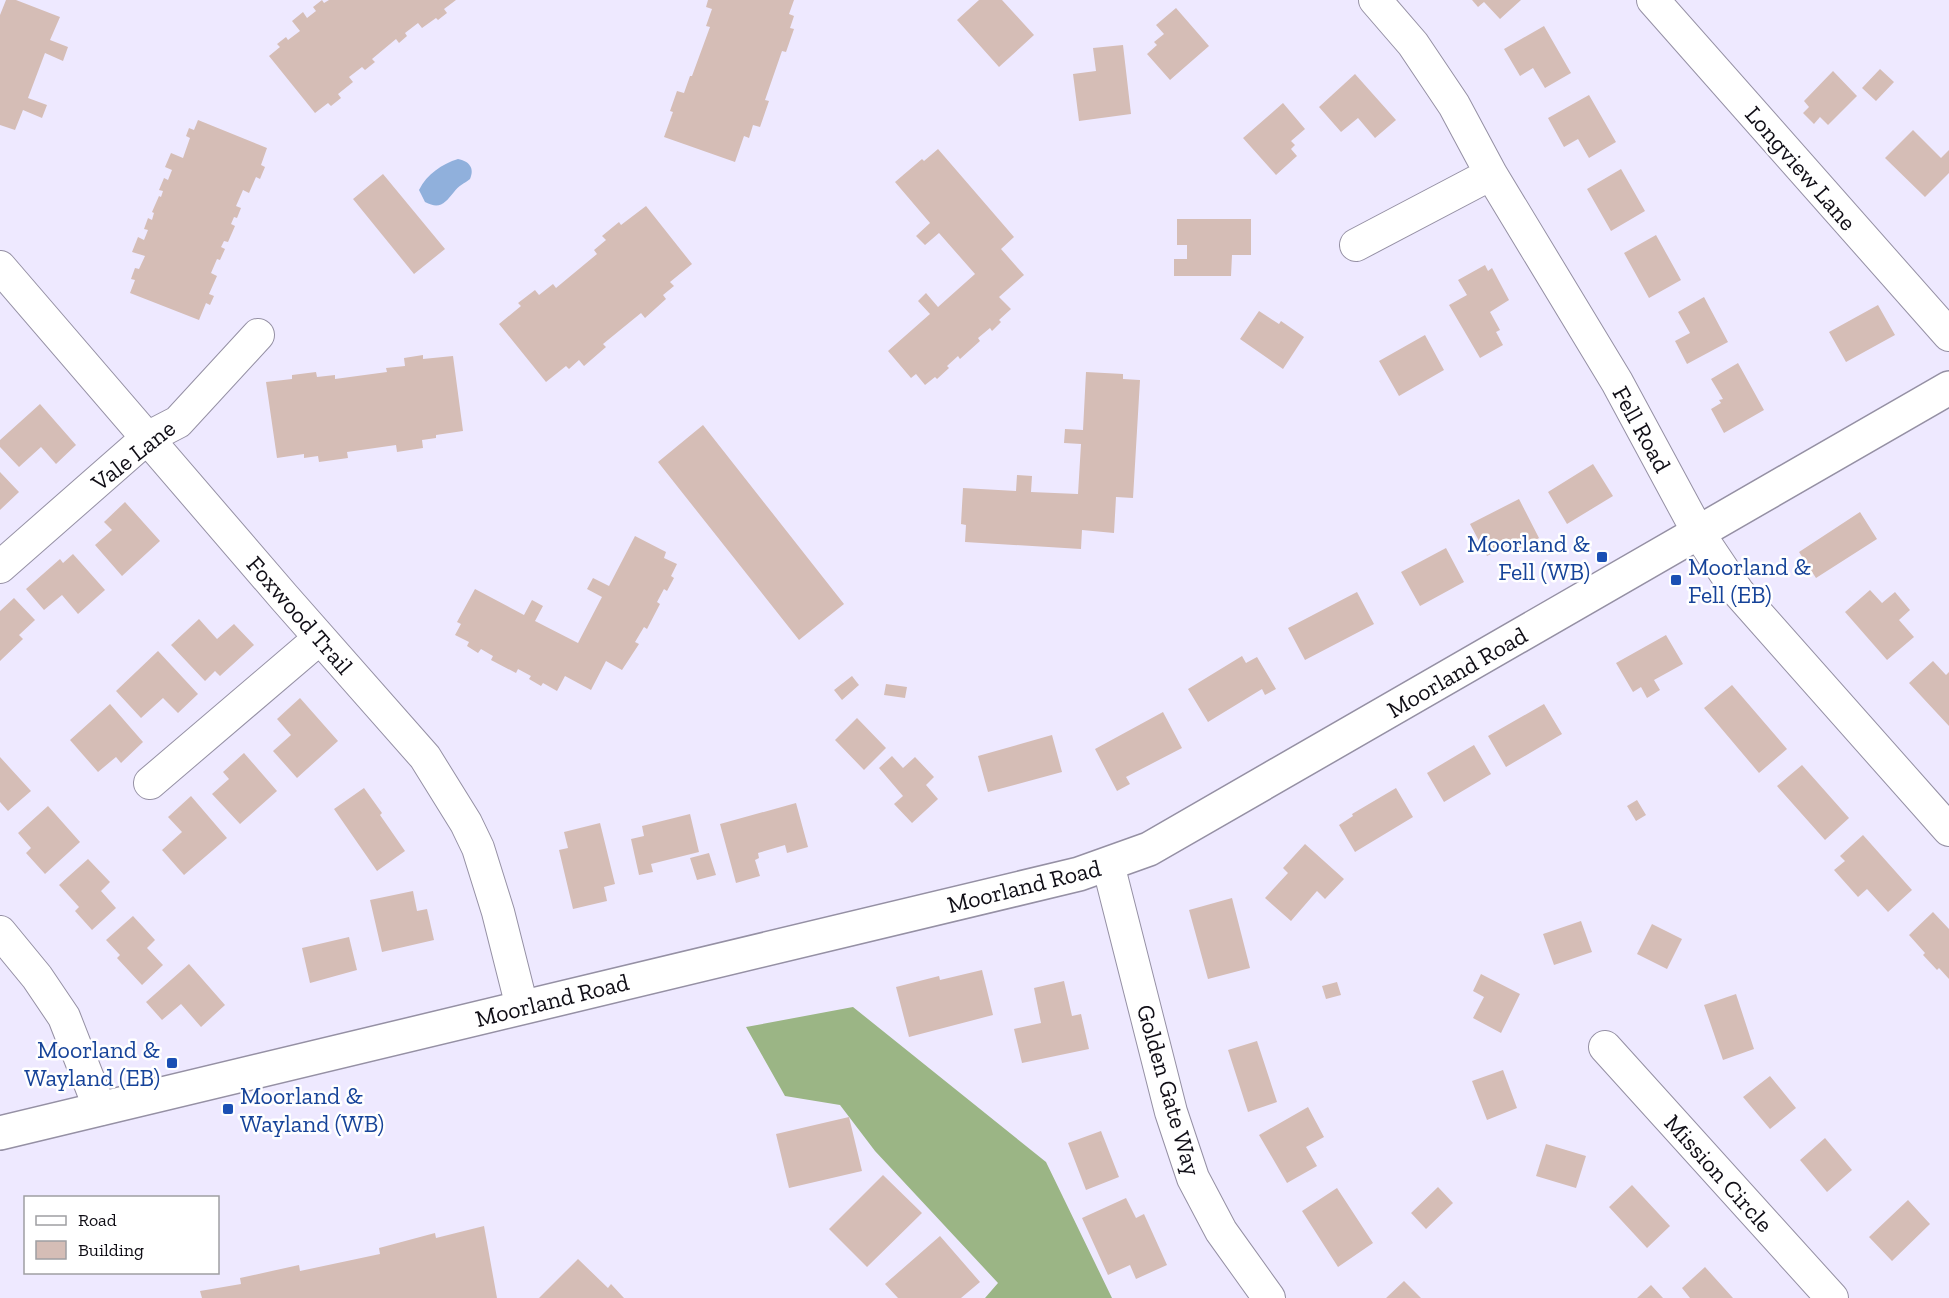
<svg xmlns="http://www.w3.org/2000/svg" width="1949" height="1298" font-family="'Zilla Slab',serif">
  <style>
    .forest { fill: #9bb585 }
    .water { fill: #90b0dc }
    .building { fill: #d5bdb6 }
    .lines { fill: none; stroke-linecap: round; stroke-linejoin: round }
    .minor-casing { stroke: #9590a4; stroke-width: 34 }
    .tertiary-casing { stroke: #9590a4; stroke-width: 36 }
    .minor { stroke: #fff; stroke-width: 32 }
    .tertiary { stroke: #fff; stroke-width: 33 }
    .transit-dot { fill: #1a4fb4; stroke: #fff; stroke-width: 2 }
    .labels { text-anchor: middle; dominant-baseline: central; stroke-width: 5; stroke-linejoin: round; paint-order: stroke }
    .street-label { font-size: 24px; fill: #100e16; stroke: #fff }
    .transit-label { font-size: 24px; fill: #164399; stroke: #fff; text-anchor: end }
  </style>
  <rect width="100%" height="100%" fill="#eee9ff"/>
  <path class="forest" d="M853,1007L1046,1162L1112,1298H985L998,1283L875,1151L840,1105L785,1096L746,1027Z"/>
  <path class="water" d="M458,159C469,161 475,168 470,179C465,183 458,186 454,192C445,203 440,210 425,202L419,190C427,174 442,164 458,159Z"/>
  <path class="building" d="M6,0H16L60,17L50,40L68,47L63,61L45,53L28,98L47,105L42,118L23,110L15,130L0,125V15Z
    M322,0L324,3L329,0H456L444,9L447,13L438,20L436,18L422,28L418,23L405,33L407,36L399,43L396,39L372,59L375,62L365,70L362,67L349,77L353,82L338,94L341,98L331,106L328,103L315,113L269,56L280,47L277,44L286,37L288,40L300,31L292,21L303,12L307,18L316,11L313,7Z
    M708,0H794L789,14L794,16L790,28L794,29L786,52L782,51L765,100L769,101L760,127L753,125L749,138L744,136L735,162L664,137L673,112L670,111L677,91L684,93L690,76H692L710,27L706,26L712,9L706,7Z
    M979,0H1002L1034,35L999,67L957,20Z
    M1472,0H1521L1500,19L1484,2L1478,7Z
    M1176,8L1209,46L1170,80L1147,54L1157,45L1154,42L1164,34L1156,25Z
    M1544,26L1571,73L1545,88L1533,68L1520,76L1504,49Z
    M1123,45L1131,114L1079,121L1073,74L1096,71L1093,48Z
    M1880,69L1894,82L1876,101L1862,88Z
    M1833,71L1857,96L1828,125L1820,117L1814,124L1803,113L1809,107L1804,101Z
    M1355,74L1396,120L1375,138L1358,118L1341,132L1319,107Z
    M1589,95L1616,142L1589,158L1578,139L1564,147L1548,118Z
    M1283,103L1305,129L1291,141L1295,145L1291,149L1297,156L1276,175L1243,138Z
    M198,120L267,148L261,165L265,167L260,179L256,177L249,193L243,190L236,206L241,208L237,218L234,217L231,224L235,226L228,242L224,241L221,247L225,249L220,260L217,259L211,273L217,276L209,294L214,296L210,305L206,303L199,320L130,293L135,280L131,279L135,268L139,269L145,256L132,252L138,237L144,240L148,230L144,229L148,218L152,220L154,213L152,212L159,196L161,197L163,191L159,190L164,178L168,180L172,170L165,167L171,153L183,158L190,138L186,136L189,128L194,130Z
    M1913,130L1941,158L1949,150V173L1925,197L1885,158Z
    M938,149L1014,237L1001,249L1024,275L999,297L1011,309L999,320L1001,322L992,331L990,328L978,338L980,341L960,359L958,356L947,366L949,368L937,379L935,377L925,385L916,374L911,378L888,351L930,314L918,301L926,293L938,307L975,274L939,233L925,245L916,236L930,223L895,182L922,159L924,161Z
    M1621,169L1645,211L1611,231L1587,189Z
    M383,174L445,249L414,274L353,199Z
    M646,206L692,264L670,282L674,286L663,295L666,299L645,318L641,313L603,344L606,347L584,366L579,360L569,369L566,366L546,382L499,324L521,306L518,303L535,290L539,295L553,284L556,288L597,254L594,250L606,240L602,236L619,222L621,225Z
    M1177,219H1251V255H1232L1231,276H1174V259H1187V245H1177Z
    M1656,235L1681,280L1649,298L1624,253Z
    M1485,265L1488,271L1492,268L1509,300L1490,312L1500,330L1496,332L1503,345L1480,358L1449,305L1467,295L1458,280Z
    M1704,297L1728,342L1687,364L1675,341L1690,333L1678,312Z
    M1878,305L1895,335L1846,362L1829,332Z
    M1259,311L1279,324L1281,321L1304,337L1283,369L1240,339Z
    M1425,335L1444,370L1399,396L1379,361Z
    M423,355V359L453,356L463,431L436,435V438L422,440L423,448L397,452L396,445L347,452L348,458L319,462L318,456L304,458V454L277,458L266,382L292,379V375L316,372L317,377L335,375V379L387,372L386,368L405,366L404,358Z
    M1738,363L1764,410L1724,433L1711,409L1721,403L1719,400L1723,399L1711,379Z
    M1086,372L1123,374V379L1140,380L1133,498L1116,497L1114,533L1082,530L1081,549L965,542L966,525L961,524L963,488L1016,491L1017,475L1032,476L1031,492L1078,494L1081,444L1064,443L1065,429L1083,430Z
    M40,404L76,445L56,464L41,447L19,467L0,447V440Z
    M703,425L844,604L799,640L658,462Z
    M1593,464L1613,496L1567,524L1548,492Z
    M0,472L19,492L0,510Z
    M1519,499L1539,538L1512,552L1509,545L1487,556L1470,524Z
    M125,502L160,541L122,576L95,545L112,530L104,522Z
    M1860,512L1877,539L1816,578L1799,552Z
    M635,536L666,552L664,558L677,564L671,576L674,578L667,591L664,589L657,602L660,604L647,629L644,627L635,642L639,644L622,670L606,661L591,690L565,676L557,691L543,683L541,686L529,679L531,676L518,669L516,673L491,660L493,656L481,649L478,653L467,646L469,642L455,635L461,624L457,622L475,589L524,615L532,600L543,606L535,621L578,643L602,597L587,589L593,578L609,586Z
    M1446,548L1464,582L1420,606L1401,572Z
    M73,554L105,590L78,614L62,595L44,610L26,589L60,559L63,563Z
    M1870,590L1882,603L1895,592L1910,610L1899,620L1914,637L1887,660L1845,612Z
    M1357,592L1374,624L1305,660L1288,628Z
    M14,598L35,620L19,635L23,639L0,661V611Z
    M199,619L217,639L234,624L254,645L220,676L215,671L205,681L171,645Z
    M1666,635L1683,664L1654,680L1660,690L1647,698L1641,687L1633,692L1616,663Z
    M158,651L198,694L178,713L163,698L141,718L116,691Z
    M1242,656L1246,663L1257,657L1276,689L1265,695L1262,689L1208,722L1188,689Z
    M1933,661L1946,675L1949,672V726L1909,683Z
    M852,676L859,685L842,700L834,690Z
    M886,684L907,687L905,698L884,695Z
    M1732,685L1787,749L1759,773L1704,708Z
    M300,698L338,741L297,778L273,751L291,735L277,719Z
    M110,704L143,742L121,763L116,757L98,772L70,740Z
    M1544,704L1562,734L1506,767L1488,736Z
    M1163,712L1182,748L1126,777L1130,784L1117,791L1095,749Z
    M857,718L886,748L864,770L835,740Z
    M1052,735L1062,772L988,792L978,756Z
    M1474,745L1491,774L1444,802L1427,773Z
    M244,753L277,791L240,824L212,794L229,779L223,772Z
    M892,756L903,768L915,757L934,777L926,785L938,799L912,823L894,804L903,796L879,768Z
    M0,757L31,791L8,811L0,802Z
    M1802,765L1849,818L1825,840L1777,786Z
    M364,788L382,813L380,815L405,851L377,871L334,809Z
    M1396,788L1413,817L1355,852L1339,825L1353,816L1352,814Z
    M191,796L227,838L184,875L162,850L182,832L168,817Z
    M1637,800L1646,815L1636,821L1627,806Z
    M796,803L808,847L787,853L785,845L758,853L759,858L755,860L760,876L736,883L720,824Z
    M48,806L80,842L45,874L26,853L31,848L18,833Z
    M690,814L699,852L651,864L653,872L639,875L631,839L644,836L642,826Z
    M600,823L615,884L604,887L607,901L573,909L559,850L568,848L564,832Z
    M1863,835L1912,890L1888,912L1867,889L1858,897L1834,870L1845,861L1840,856Z
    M1305,844L1344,879L1325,899L1317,891L1291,921L1265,898L1288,873L1283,868Z
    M709,853L716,875L697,880L690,858Z
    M88,859L110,882L101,891L116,908L92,930L75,911L79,907L59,885Z
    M413,891L417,911L427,909L434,940L382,952L370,900Z
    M1232,898L1250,968L1208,979L1189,910Z
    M1933,912L1949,929V979L1939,968L1937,970L1923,955L1925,953L1909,935Z
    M133,916L155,940L147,948L163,965L142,985L117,958L120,955L106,940Z
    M1581,921L1592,952L1554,965L1543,934Z
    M1652,924L1682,939L1667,969L1637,954Z
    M349,937L357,970L310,983L302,948Z
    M189,964L225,1005L201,1027L181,1004L162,1020L146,1002Z
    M982,970L993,1015L909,1037L896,987L939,976L940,980Z
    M1481,974L1520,994L1501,1033L1473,1018L1484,997L1473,991Z
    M1064,981L1072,1016L1081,1014L1089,1049L1022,1063L1014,1029L1041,1023L1034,988Z
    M1337,982L1341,995L1326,999L1322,986Z
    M1736,994L1754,1049L1723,1060L1704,1005Z
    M1257,1041L1277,1102L1248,1112L1228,1050Z
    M1503,1070L1517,1108L1487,1120L1472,1081Z
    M1770,1076L1796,1108L1770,1129L1743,1097Z
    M1308,1107L1324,1137L1306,1147L1317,1166L1287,1183L1259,1135Z
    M849,1117L862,1171L789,1188L776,1134Z
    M1101,1131L1119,1177L1086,1190L1068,1143Z
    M1825,1138L1852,1170L1827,1192L1800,1160Z
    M1546,1144L1586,1156L1576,1188L1536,1176Z
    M883,1175L922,1213L867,1267L829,1229Z
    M1632,1185L1670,1226L1647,1248L1609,1207Z
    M1438,1187L1453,1203L1426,1229L1411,1213Z
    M1337,1188L1373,1243L1338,1267L1302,1211Z
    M1126,1198L1136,1218L1144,1214L1167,1265L1136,1279L1130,1265L1108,1275L1082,1218Z
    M1908,1200L1930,1224L1892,1261L1869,1237Z
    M484,1226L497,1298H202L200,1291L241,1284L240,1278L299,1265L300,1271L380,1254L379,1248L435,1233L436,1238Z
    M940,1236L980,1282L961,1298H898L885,1284Z
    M578,1259L608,1288L611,1284L624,1298H539Z
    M1705,1267L1733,1298H1690L1682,1288Z
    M1404,1281L1421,1298H1386Z
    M1651,1285L1663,1298H1637Z"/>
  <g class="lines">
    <defs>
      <path id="minor" d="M1375,0L1413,44L1454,105L1491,174L1617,382L1699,534L1738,592L1949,830
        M1653,0L1949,335
        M1356,245L1491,174
        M0,267L283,596L425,757L466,823L478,848L498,912L522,1007
        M0,567L147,438L178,422L258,335
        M150,783L320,638
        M1108,864L1171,1112L1193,1178L1221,1231L1269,1298
        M0,932L37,977L64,1017L100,1109
        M1605,1047L1832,1298"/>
      <path id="tertiary" d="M0,1133L1079,874L1149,849L1949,388"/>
    </defs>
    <use href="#minor" class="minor-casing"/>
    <use href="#tertiary" class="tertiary-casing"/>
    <use href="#minor" class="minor"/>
    <use href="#tertiary" class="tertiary"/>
  </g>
  <g class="transit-dot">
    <rect x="1596" y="551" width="12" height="12" rx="3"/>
    <rect x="1670" y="574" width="12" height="12" rx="3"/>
    <rect x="166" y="1057" width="12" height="12" rx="3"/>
    <rect x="222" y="1103" width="12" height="12" rx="3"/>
  </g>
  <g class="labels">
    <g class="street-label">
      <text transform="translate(1801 168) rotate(49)">Longview Lane</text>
      <text transform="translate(1642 429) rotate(61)">Fell Road</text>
      <text transform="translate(133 455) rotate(-38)">Vale Lane</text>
      <text transform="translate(300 615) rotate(49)">Foxwood Trail</text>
      <text transform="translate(1457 672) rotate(-30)">Moorland Road</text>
      <text transform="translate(1024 886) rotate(-14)">Moorland Road</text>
      <text transform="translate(552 1000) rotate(-14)">Moorland Road</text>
      <text transform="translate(1169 1090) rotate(74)">Golden Gate Way</text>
      <text transform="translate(1719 1173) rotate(48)">Mission Circle</text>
    </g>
    <g class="transit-label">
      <text x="1590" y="543">Moorland &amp;<tspan x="1590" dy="28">Fell (WB)</tspan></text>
      <text x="1688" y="566" text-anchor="start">Moorland &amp;<tspan x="1688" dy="28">Fell (EB)</tspan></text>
      <text x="160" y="1049">Moorland &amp;<tspan x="160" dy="28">Wayland (EB)</tspan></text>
      <text x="240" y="1095" text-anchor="start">Moorland &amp;<tspan x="240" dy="28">Wayland (WB)</tspan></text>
    </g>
  </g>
  <rect x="24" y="1196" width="195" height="78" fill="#ffffff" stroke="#9f9fa2" stroke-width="1.5"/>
  <rect x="36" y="1216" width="30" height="9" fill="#ffffff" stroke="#9f9fa2" stroke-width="1.5"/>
  <text x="78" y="1226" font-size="18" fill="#100e16">Road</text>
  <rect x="36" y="1241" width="30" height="18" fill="#d5bdb6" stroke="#9f9fa2" stroke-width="1.5"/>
  <text x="78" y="1256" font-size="18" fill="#100e16">Building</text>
</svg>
